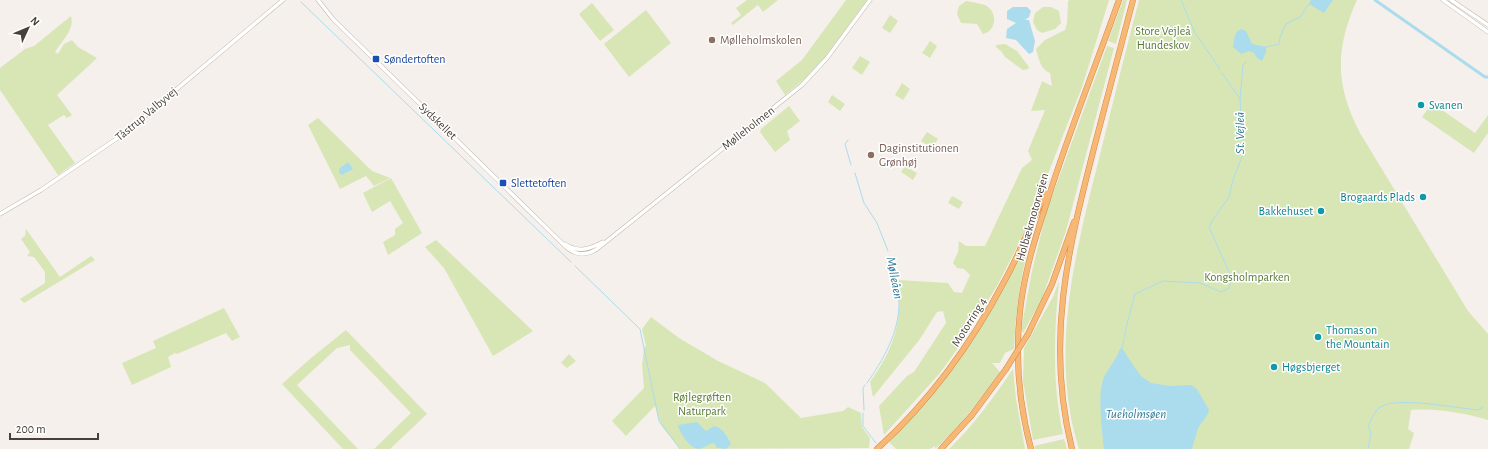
<svg xmlns="http://www.w3.org/2000/svg" width="1488" height="449" font-family="'Alegreya Sans',sans-serif">
  <style>
    .green { fill: #d8e6b6 }
    .water { fill: #abdced }
    .lines { fill: none; stroke-linecap: round; stroke-linejoin: round }
    .stream { stroke: #abdced; stroke-width: 1 }
    .canal { stroke: #abdced; stroke-width: 3 }
    .tertiary-casing { stroke: #c0b7ae; stroke-width: 4.5 }
    .motorway-casing { stroke: #d68a44; stroke-width: 6 }
    .tertiary { stroke: #fff; stroke-width: 3.5 }
    .motorway { stroke: #f6b874; stroke-width: 5 }
    .motorway-bridge-casing { stroke: #d68a44; stroke-width: 6; stroke-linecap: butt }
    .motorway-bridge { stroke: #f6b874; stroke-width: 5 }
    .education-dot { fill: #8d6e63; stroke: #fff; stroke-width: 1.5 }
    .transit-dot { fill: #1a4fb4; stroke: #fff; stroke-width: 1.5 }
    .culture-dot { fill: #0f9aa8; stroke: #fff; stroke-width: 1.5 }
    .labels { text-anchor: middle; dominant-baseline: central; stroke-width: 3; stroke-linejoin: round; paint-order: stroke }
    .park-label { font-size: 12px; fill: #55782e; stroke: #fff }
    .education-label { font-size: 12px; fill: #785e54; stroke: #fff; text-anchor: start }
    .transit-label { font-size: 12px; fill: #164399; stroke: #fff; text-anchor: start }
    .culture-label { font-size: 12px; fill: #0d838f; stroke: #fff; text-anchor: start }
    .street-label { font-size: 12px; fill: #494039; stroke: #fff }
    .water-label { font-size: 13px; font-style: italic; fill: #317c98; stroke: #fff }
  </style>
  <rect width="100%" height="100%" fill="#f5f0eb"/>
  <path class="green" d="M747,0H778L763,12L758,5L733,25L731,23L741,15L736,8Z
    M846,0H867L816,70L785,95L776,81L802,60Z
    M1070,0H1109L1082,87L1026,230L997,286L958,348L940,373L884,435L879,406L907,376L914,372L946,323L943,311L937,312L920,339L873,397L870,382C894,348 903,322 898,280L948,283L954,292L962,293L970,275L964,269L957,268L953,263L958,252L959,241L966,246H985L1022,168L1032,160L1028,151L1045,110L1031,111L1042,81L1052,86L1050,73C1040,69 1039,59 1036,49L1045,40L1065,30L1067,23L1068,1Z
    M1123,0H1127L1116,44L1108,41Z
    M1139,0H1357C1335,49 1335,85 1360,133L1468,311L1488,334V420C1464,413 1436,408 1411,410L1408,429L1414,433L1409,449H1079C1049,354 1075,252 1099,159C1112,106 1125,53 1139,0Z
    M966,1C972,2 979,3 985,5C998,11 997,31 983,34L977,24L961,23L957,14L959,6Z
    M592,3L614,30L600,41L579,14Z
    M1043,7H1051L1059,11L1061,23L1055,29L1042,33L1037,30L1033,22L1035,13Z
    M646,10L671,43L629,77L604,44Z
    M890,15L898,21L890,33L882,28Z
    M71,16C75,30 62,40 55,52L58,54L64,44L72,40L78,47L97,58L57,95L72,115L67,118L64,115L48,125L75,163L58,175L0,90V68L25,49L34,46Z
    M930,41L937,46L930,58L922,53Z
    M1005,44L1017,51L1029,67L1028,69L1023,70L1005,57L1001,51L996,47V45Z
    M1107,46L1114,48L1066,231L1041,301L1023,333L1021,330L1032,271L1046,213Z
    M860,56L870,62L862,75L852,68Z
    M902,83L910,89L903,100L895,95Z
    M832,95L845,104L840,111L828,102Z
    M1432,103L1475,133L1488,115V133L1474,153L1422,117Z
    M789,106L800,121L787,131L790,140L775,152L760,132L761,129Z
    M318,118L372,171L390,178L374,186L366,176L340,189L308,125Z
    M927,132L938,139L932,148L921,141Z
    M905,166L917,173L913,180L901,172Z
    M391,178L422,233L388,255L383,242L395,235V229L403,223L390,201L372,212L363,193Z
    M952,196L963,202L959,209L948,203Z
    M1037,220C1022,263 1016,304 1014,349L1005,353L1000,363H992L1000,372C980,399 960,427 935,449V446L930,449H896L889,442C954,378 998,302 1037,220Z
    M26,229L60,277L91,256L95,260L24,303L20,299L45,283V272L34,257L27,256L30,252L21,239L25,236Z
    M436,240L533,331L493,356L444,268L425,247Z
    M1059,281C1054,332 1052,383 1063,434L1033,440L1023,381L1024,348L1053,297Z
    M224,308L240,337L232,341L226,333L177,354L175,353L168,357L171,367L132,385L122,363L156,348L153,341Z
    M651,317L679,338L718,361L765,383L801,418L843,411L848,407L861,413L862,427L870,438L869,448L680,449L661,425L655,406L626,436L612,421L644,388L642,365L644,348L646,346L642,329Z
    M346,330L427,414L390,449H374L411,413L350,350V345L337,348L297,385L358,449H343L282,384L311,358Z
    M569,354L576,361L567,368L561,363Z
    M1013,369L1016,399L1025,449H949C973,426 994,397 1013,369Z
    M1064,439L1067,449H1035L1034,446Z"/>
  <path class="water" d="M1311,0H1333L1324,13L1309,4Z
    M1013,7H1027L1031,11L1029,17L1025,20H1029L1035,41L1033,52L1029,54L1016,40L1006,38L1007,29L1016,23L1007,19V11Z
    M1241,29L1246,31L1252,44L1266,47V52L1262,61L1257,58L1254,53L1249,51L1241,54L1233,47C1234,40 1234,32 1241,29Z
    M348,162L353,169L342,175L339,173V169Z
    M1122,348L1135,368L1142,377L1151,383L1170,386L1191,385L1197,389L1209,410L1208,414L1198,428L1192,449H1104C1102,431 1097,393 1104,377C1109,367 1116,360 1120,349Z
    M697,422L706,431L714,426C722,427 728,437 731,444L726,449L717,448L714,443C708,444 704,448 699,449C690,449 679,432 678,425Z"/>
  <g class="lines">
    <path class="stream" d="M1181,0L1195,33L1220,69
      M301,2L571,262
      M1266,47L1279,44L1280,37L1286,24L1300,17L1309,4
      M1240,98L1243,65L1246,62
      M848,140L845,144L851,165
      M855,173L864,203L877,223L888,251
      M575,266L640,329L659,421L680,449
      M1125,337V332L1135,294L1163,281L1200,283L1221,292L1229,288C1231,282 1231,278 1229,272L1209,227L1214,218L1229,197L1233,180L1243,154L1240,99L1222,73
      M1122,348L1124,339
      M867,383C883,360 899,333 899,304C899,291 896,276 894,263
      M864,410L863,388L865,385
      M863,413V426L876,443
      M1368,449L1371,433L1368,426C1372,419 1374,410 1382,406C1400,397 1457,408 1478,410L1483,407"/>
    <path class="canal" d="M1375,0L1485,77H1488"/>
    <defs>
      <path id="tertiary" d="M318,0L333,19L566,247C575,255 586,256 597,249L802,85L827,58L870,0
        M1443,0L1488,32
        M1451,0L1488,25
        M0,214L41,190L122,135L283,0
        M565,244C578,253 590,249 603,242"/>
      <path id="motorway" d="M1028,334L1052,284L1074,222
        M877,449C930,401 972,343 1005,280C1021,251 1032,220 1047,191
        M941,449L972,415L1006,369
        M1031,449C1019,404 1015,357 1020,311C1024,273 1035,238 1047,202C1068,134 1095,68 1119,0
        M1072,449C1045,341 1068,249 1095,144C1108,96 1120,48 1133,0"/>
    </defs>
    <use href="#tertiary" class="tertiary-casing"/>
    <use href="#motorway" class="motorway-casing"/>
    <use href="#tertiary" class="tertiary"/>
    <use href="#motorway" class="motorway"/>
    <defs>
      <path id="motorway-bridge" d="M1006,369L1028,334"/>
    </defs>
    <use href="#motorway-bridge" class="motorway-bridge-casing"/>
    <use href="#motorway-bridge" class="motorway-bridge"/>
  </g>
  <g class="education-dot">
    <circle cx="712" cy="40" r="4"/>
    <circle cx="871" cy="155" r="4"/>
  </g>
  <g class="transit-dot">
    <rect x="372" y="55" width="8" height="8" rx="2"/>
    <rect x="499" y="179" width="8" height="8" rx="2"/>
  </g>
  <g class="culture-dot">
    <circle cx="1421" cy="105" r="4"/>
    <circle cx="1423" cy="197" r="4"/>
    <circle cx="1321" cy="211" r="4"/>
    <circle cx="1318" cy="337" r="4"/>
    <circle cx="1274" cy="367" r="4"/>
  </g>
  <g class="labels">
    <g class="park-label">
      <text x="1163" y="31">Store Vejleå<tspan x="1163" dy="14">Hundeskov</tspan></text>
      <text x="1247" y="277">Kongsholmparken</text>
      <text x="702" y="397">Røjlegrøften<tspan x="702" dy="14">Naturpark</tspan></text>
    </g>
    <g class="education-label">
      <text x="720" y="40">Mølleholmskolen</text>
      <text x="879" y="148">Daginstitutionen<tspan x="879" dy="14">Grønhøj</tspan></text>
    </g>
    <g class="transit-label">
      <text x="384" y="59">Søndertoften</text>
      <text x="511" y="183">Slettetoften</text>
    </g>
    <g class="culture-label">
      <text x="1429" y="105">Svanen</text>
      <text x="1415" y="197" text-anchor="end">Brogaards Plads</text>
      <text x="1313" y="211" text-anchor="end">Bakkehuset</text>
      <text x="1326" y="330">Thomas on<tspan x="1326" dy="14">the Mountain</tspan></text>
      <text x="1282" y="367">Høgsbjerget</text>
    </g>
    <g class="street-label">
      <text transform="translate(146 114) rotate(-40)">Tåstrup Valbyvej</text>
      <text transform="translate(438 121) rotate(44)">Sydskellet</text>
      <text transform="translate(748 128) rotate(-38)">Mølleholmen</text>
      <text transform="translate(1032 217) rotate(-74)">Holbækmotorvejen</text>
      <text transform="translate(969 322) rotate(-58)">Motorring 4</text>
    </g>
    <g class="water-label">
      <text transform="translate(1240 133) rotate(-90)">St. Vejleå</text>
      <text transform="translate(894 278) rotate(79)">Mølleåen</text>
      <text x="1136" y="414">Tueholmsøen</text>
    </g>
  </g>
  <g transform="translate(28 28) rotate(46)" stroke="#ffffff" stroke-width="3" paint-order="stroke">
  <path d="M0-3L7 15L0 10L-7 15Z" fill="#494039"/>
  <text y="-6" font-size="11" font-weight="bold" text-anchor="middle" fill="#494039">N</text>
  </g>
  <path d="M10 433v6h88v-6" fill="none" stroke="#494039" stroke-width="2"/>
  <text x="16" y="433" font-size="12" fill="#494039" stroke="#ffffff" stroke-width="3" paint-order="stroke">200 m</text>
</svg>
